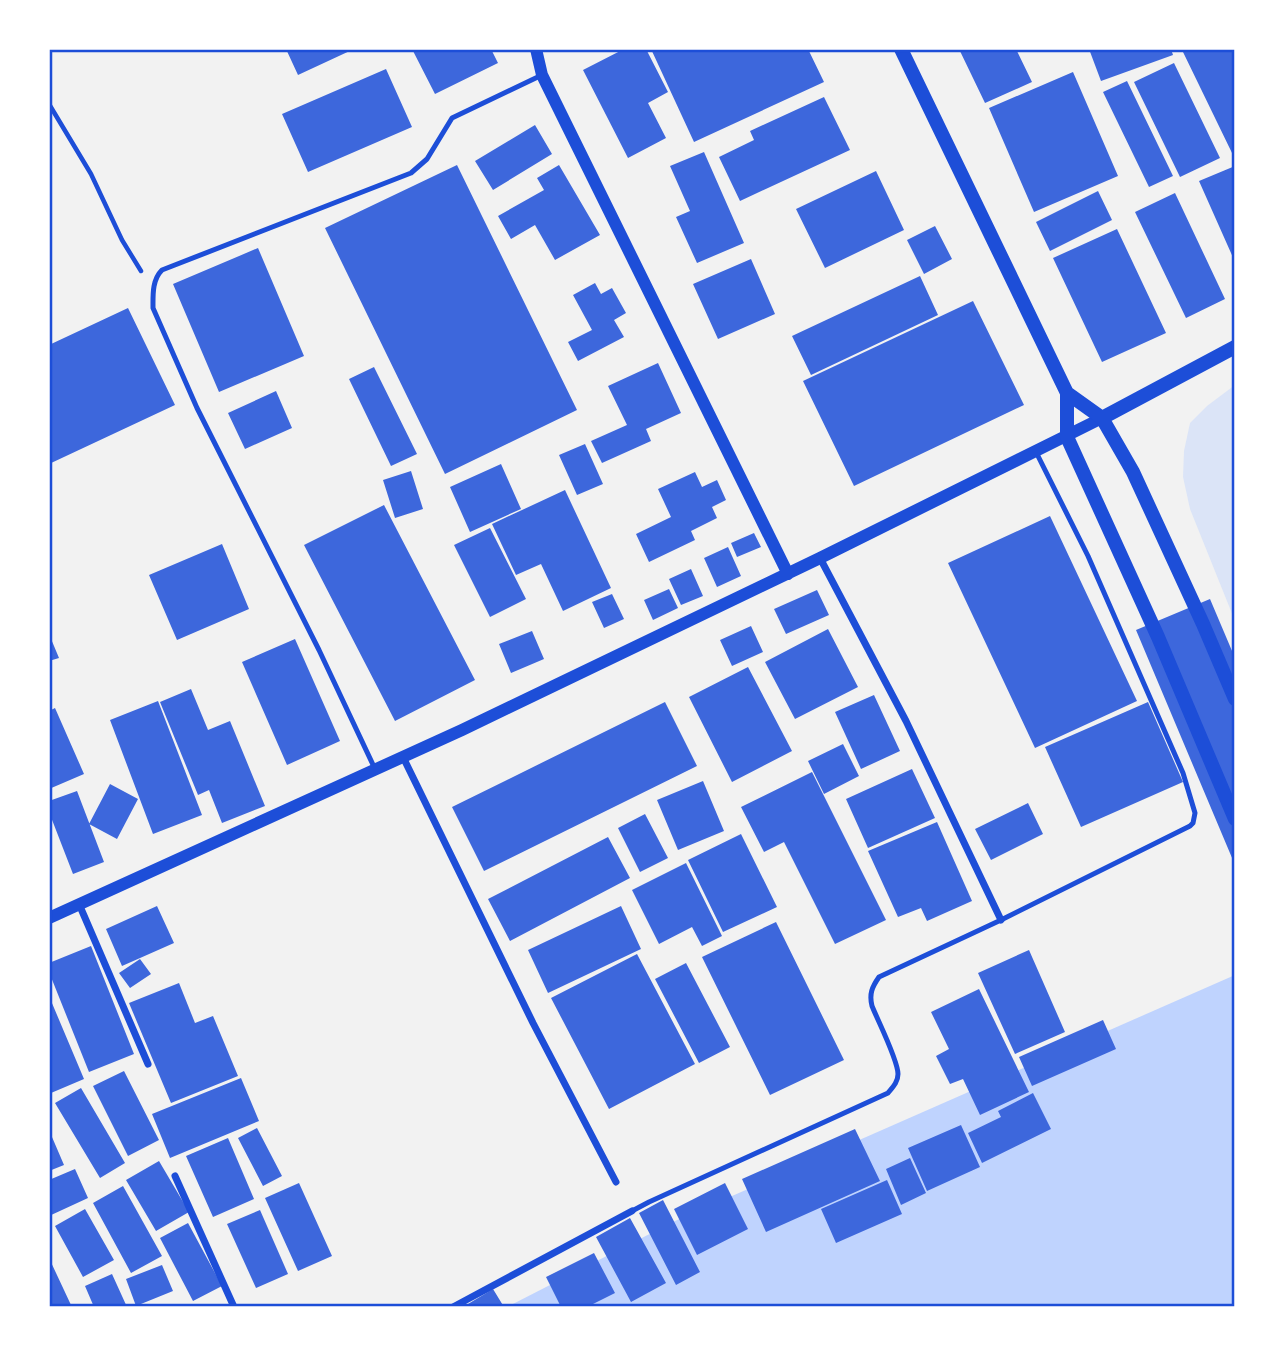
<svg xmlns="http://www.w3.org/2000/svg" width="1284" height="1356" font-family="'Sofia Sans Condensed',sans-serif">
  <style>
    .green { fill: #dbe4f7 }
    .water { fill: #bfd3fe }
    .building { fill: #3d67dc }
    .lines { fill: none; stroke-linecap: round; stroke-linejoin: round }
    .path { stroke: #1d4ed8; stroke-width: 4.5 }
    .service { stroke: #1d4ed8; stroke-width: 5 }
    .minor { stroke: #1d4ed8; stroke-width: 7 }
    .tertiary { stroke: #1d4ed8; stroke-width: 12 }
    .secondary { stroke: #1d4ed8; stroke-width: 14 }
    .neatline { fill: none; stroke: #1d4ed8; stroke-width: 2.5 }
  </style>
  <rect width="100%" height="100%" fill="#f2f2f2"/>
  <path class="green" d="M1235,385V621L1190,509L1183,477L1184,451L1190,423L1207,406Z"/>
  <path class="water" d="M1235,975V1307H507L675,1221Z"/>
  <path class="building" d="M286,49H354L298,75Z
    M412,49H491L498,63L435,94Z
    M624,49H646L668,92L648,103L666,138L628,158L583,70Z
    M651,49H808L824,82L694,142Z
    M959,49H1016L1032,82L985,103Z
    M1089,49H1171L1173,55L1101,81Z
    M1190,49H1235V151L1232,153L1183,52Z
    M1174,63L1220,158L1180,177L1134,82Z
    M386,69L412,127L308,172L282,114Z
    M1073,72L1118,176L1034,212L989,108Z
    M1127,81L1173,176L1149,187L1103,92Z
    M824,97L850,150L740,201L719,157L754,140L750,131Z
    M535,125L552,154L493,190L475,161Z
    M704,152L744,243L697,263L676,217L690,211L670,166Z
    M457,165L577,410L445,474L325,228Z
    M559,165L600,235L555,260L535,225L511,239L498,216L544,190L537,178Z
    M1235,166V262L1199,181Z
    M876,171L904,230L825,268L796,209Z
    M1098,191L1112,220L1050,251L1036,222Z
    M1175,193L1225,299L1186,318L1135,212Z
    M935,226L952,259L924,274L907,240Z
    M1117,229L1166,333L1102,362L1053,258Z
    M258,248L304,356L219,392L173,284Z
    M751,259L775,314L718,339L693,284Z
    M920,276L938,315L811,375L792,336Z
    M595,283L601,294L612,288L626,313L614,320L624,337L578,361L568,342L592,330L573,295Z
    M973,301L1024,405L854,486L803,381Z
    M128,308L175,405L49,464V345Z
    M658,363L681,413L646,429L651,441L602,463L591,441L627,425L608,386Z
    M374,367L417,454L391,466L349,379Z
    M276,391L292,428L245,449L228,413Z
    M585,444L603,484L577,495L559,455Z
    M501,464L521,509L470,532L450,487Z
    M411,471L423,509L395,518L383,480Z
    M695,472L702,487L717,480L726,500L712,507L717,518L691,531L695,540L649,562L636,534L671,517L658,489Z
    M565,490L611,588L563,611L541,564L516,575L492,524Z
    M384,505L475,680L395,721L304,545Z
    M1050,516L1137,701L1035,748L948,563Z
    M490,528L526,599L490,617L454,545Z
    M754,533L761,547L737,557L731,543Z
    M222,544L249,609L177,640L149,575Z
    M728,547L741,576L717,587L704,558Z
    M691,569L703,596L681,605L669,579Z
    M669,589L678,608L653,620L644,600Z
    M817,590L829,615L786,634L774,609Z
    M612,594L624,619L604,628L592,602Z
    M1210,599L1235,658V865L1136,630Z
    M751,626L763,652L732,666L720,640Z
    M828,629L858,687L795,719L765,662Z
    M532,631L544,659L511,673L499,644Z
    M49,634L59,658L49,661Z
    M295,639L340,741L287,765L242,662Z
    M748,667L792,751L732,782L689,697Z
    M191,689L208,730L230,721L265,806L222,823L209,790L198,795L160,702Z
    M874,695L900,751L861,769L835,712Z
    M158,701L202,815L153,834L110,720Z
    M665,702L697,766L484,871L452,807Z
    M1148,702L1183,782L1081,827L1045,747Z
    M55,708L84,774L49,789V711Z
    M843,744L859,776L824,794L808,761Z
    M912,769L935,818L868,848L846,799Z
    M812,772L886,920L835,944L784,842L764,852L741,807Z
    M703,781L724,831L678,850L657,800Z
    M110,784L138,799L117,839L89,824Z
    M77,791L104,862L73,874L49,812V801Z
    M1028,803L1043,834L991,860L975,829Z
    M645,814L668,858L640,872L618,828Z
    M937,822L972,901L927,921L921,908L898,917L868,851Z
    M741,834L777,907L723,932L688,860Z
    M608,837L630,878L510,941L488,899Z
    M686,863L722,936L702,946L692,927L659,944L632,890Z
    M157,906L174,943L122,966L106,929Z
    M621,906L641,949L548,993L528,950Z
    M776,922L844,1060L770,1095L702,957Z
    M91,946L134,1054L89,1072L49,972V963Z
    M1029,950L1065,1032L1015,1054L978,973Z
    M637,954L695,1064L609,1109L551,998Z
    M140,959L151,974L130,988L119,973Z
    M686,963L730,1047L699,1063L655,979Z
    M179,983L195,1023L213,1016L238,1076L171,1103L129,1003Z
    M979,989L1029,1092L980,1115L963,1079L950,1084L936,1056L949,1049L931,1012Z
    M49,996L84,1079L51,1093L49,1088Z
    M1103,1020L1116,1049L1032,1086L1019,1057Z
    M124,1071L159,1140L128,1156L93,1086Z
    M241,1078L259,1121L170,1158L152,1114Z
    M81,1088L125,1163L100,1178L55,1103Z
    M1033,1093L1051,1129L982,1163L968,1133L1001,1117L998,1111Z
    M961,1125L980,1167L927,1191L908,1148Z
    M257,1128L282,1176L263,1186L238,1138Z
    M855,1129L880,1181L766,1232L742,1179Z
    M49,1130L64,1165L49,1171Z
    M228,1138L254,1199L213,1217L186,1156Z
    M910,1158L926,1193L901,1205L886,1169Z
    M159,1161L189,1212L156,1231L126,1180Z
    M75,1169L88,1198L49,1216V1180Z
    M887,1180L902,1214L836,1243L821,1209Z
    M299,1183L332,1256L298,1271L265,1198Z
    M725,1183L748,1229L697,1255L674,1209Z
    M123,1186L162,1256L131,1273L93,1203Z
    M663,1200L700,1272L676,1285L639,1213Z
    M85,1209L114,1260L83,1277L55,1226Z
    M260,1210L288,1274L256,1288L227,1224Z
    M630,1218L666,1283L631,1302L596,1237Z
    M188,1223L222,1286L193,1301L160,1238Z
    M594,1253L615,1293L587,1307H561L546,1277Z
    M49,1258L71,1305L66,1307H49Z
    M162,1265L173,1291L136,1306L126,1279Z
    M112,1274L127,1307H94L85,1286Z
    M493,1289L504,1307H463Z"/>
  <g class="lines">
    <path class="path" d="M49,104L91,174L122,240L141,271"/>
    <path class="service" d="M375,769L319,650L197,408L153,308C153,295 152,280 162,270L411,173L427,159L452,118L542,75
      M632,1211L649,1202L888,1093C893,1087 898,1082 898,1074C898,1060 878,1021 872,1006C869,994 872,987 879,977L1001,920L1190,826L1193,823L1195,813L1183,773L1088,556L1036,452"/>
    <path class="minor" d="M820,558L906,721L1001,920
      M403,757L533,1023L616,1182
      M79,904L148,1064
      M175,1176L234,1307
      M453,1307L632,1211"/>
    <path class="tertiary" d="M536,49L542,75L788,574
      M49,918L462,730L820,558L1102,418"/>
    <path class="secondary" d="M901,49L1067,393V437L1158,637L1235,819
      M1067,393L1102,418L1133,472L1203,624L1235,699
      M1102,418L1235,347"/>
  </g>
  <rect width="1284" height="1356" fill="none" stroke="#ffffff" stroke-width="102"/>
  <rect x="51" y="51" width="1182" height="1254" class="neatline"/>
</svg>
